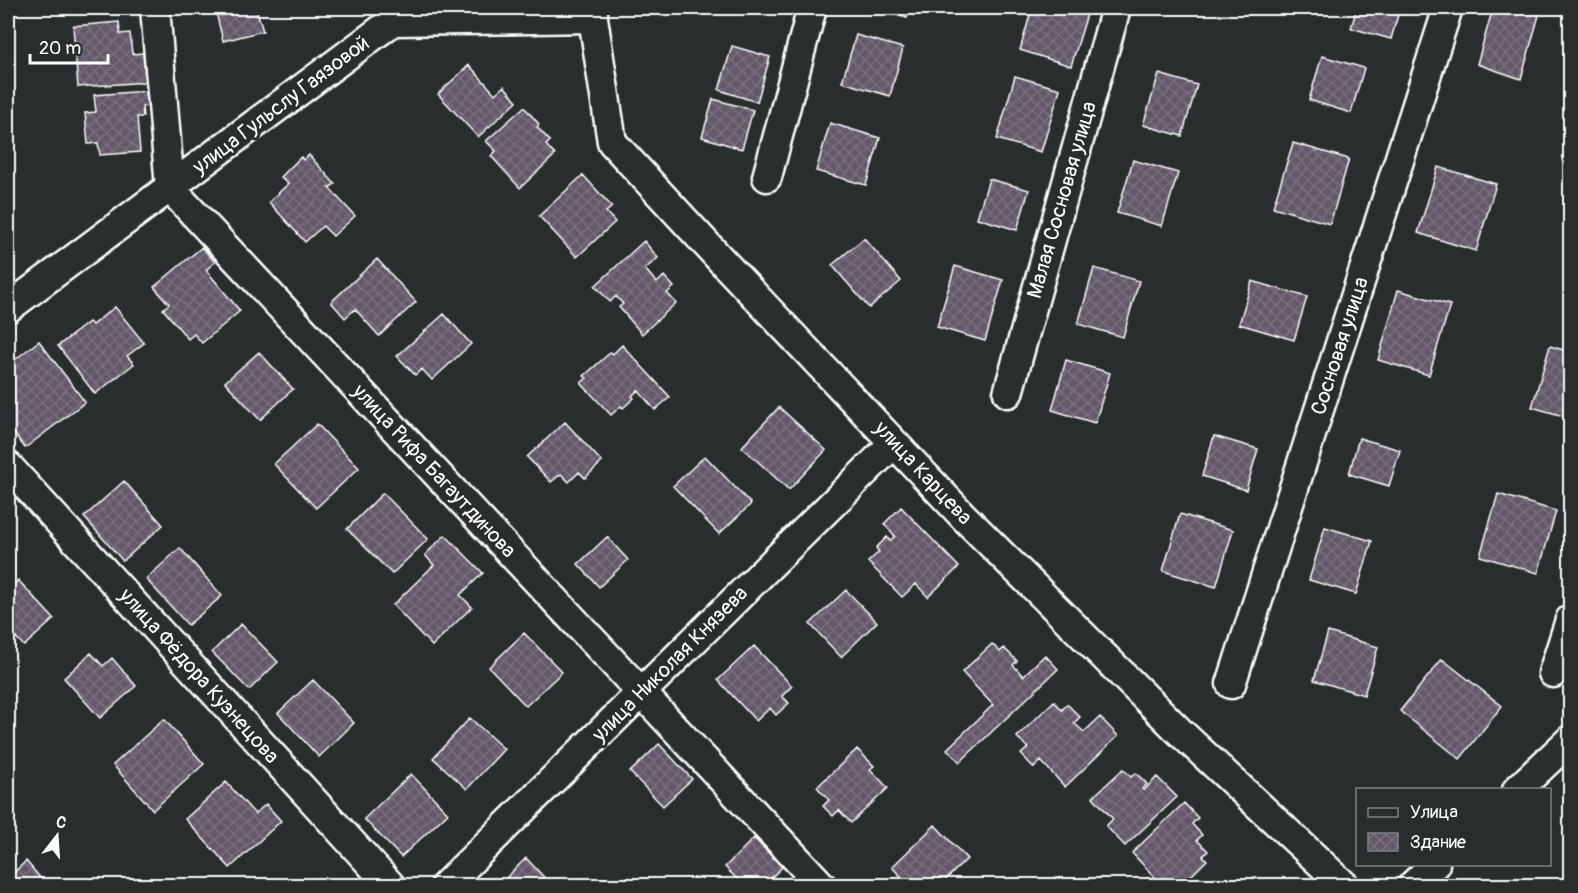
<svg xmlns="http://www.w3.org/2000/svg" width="1578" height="893" font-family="Pangolin,sans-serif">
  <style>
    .building { fill: url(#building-cross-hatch); stroke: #fff; stroke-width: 1.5 }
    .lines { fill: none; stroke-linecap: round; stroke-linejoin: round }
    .minor-casing { stroke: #fff; stroke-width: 33 }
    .minor { stroke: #2a2d2e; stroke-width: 28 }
    .labels { text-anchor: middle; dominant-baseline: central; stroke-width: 6; stroke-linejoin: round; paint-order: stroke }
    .street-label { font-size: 21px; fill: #fff; stroke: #2a2d2e }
  </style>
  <defs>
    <pattern id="building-cross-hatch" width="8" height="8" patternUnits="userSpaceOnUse" patternTransform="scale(1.5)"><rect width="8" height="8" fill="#625868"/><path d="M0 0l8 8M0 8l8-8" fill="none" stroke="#7a717f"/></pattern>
  </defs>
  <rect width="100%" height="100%" fill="#2a2d2e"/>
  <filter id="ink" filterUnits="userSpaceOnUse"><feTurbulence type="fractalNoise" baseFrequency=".0167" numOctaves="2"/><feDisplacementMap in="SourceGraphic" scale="12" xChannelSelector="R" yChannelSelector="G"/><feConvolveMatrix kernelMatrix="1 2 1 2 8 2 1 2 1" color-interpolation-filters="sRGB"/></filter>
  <g filter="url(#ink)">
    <path class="building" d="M201,8H256L263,31L223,41L215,8L202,11Z
      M871,8H910L907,18Z
      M1032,8H1089L1071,66L1020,50Z
      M1357,8H1400L1391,39L1351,28Z
      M1493,8H1541L1521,79L1477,64Z
      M119,22L120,34L130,33L132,54L143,53L146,82L78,87L73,26Z
      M856,35L903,48L890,96L842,82Z
      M732,46L770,57L757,102L719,90Z
      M1322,56L1364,68L1351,113L1309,100Z
      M469,65L495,94L504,86L517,101L478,137L438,94Z
      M1159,74L1197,85L1182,136L1143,125Z
      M1015,76L1060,89L1041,152L997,139Z
      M146,91L148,106L142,107L143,117H137L140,152L100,155L98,143L88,144L85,113L96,112L94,95Z
      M713,99L753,110L742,149L702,137Z
      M524,107L539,124L537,127L550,141L546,145L555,155L520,188L491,156L496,151L486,141Z
      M830,123L880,138L866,185L816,171Z
      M1293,143L1349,159L1330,224L1273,207Z
      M309,155L335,184L329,188L355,216L333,236L323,226L305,242L269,202L288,184L281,177L301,157L303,160Z
      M1133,160L1178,173L1162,226L1117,213Z
      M1438,167L1496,184L1476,251L1418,233Z
      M583,175L612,207L606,212L615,222L577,257L539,216Z
      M989,179L1029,190L1017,230L977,218Z
      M864,238L901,281L869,308L832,265Z
      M644,241L658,258L645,269L657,283L664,276L674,287L667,293L676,303L642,334L619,307L623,304L616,296L610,302L595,286Z
      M202,247L215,262L206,270L240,311L202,343L194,334L188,339L163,309L169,304L154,287Z
      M377,259L416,302L379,336L355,309L345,318L331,302Z
      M955,266L1003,280L985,341L937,327Z
      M1094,268L1139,281L1123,337L1078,324Z
      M1252,281L1307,297L1294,340L1239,324Z
      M1398,290L1450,305L1429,375L1378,360Z
      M115,307L144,343L127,356L134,364L95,394L58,346L89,322L92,325Z
      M444,314L471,344L432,380L422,369L415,375L397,356Z
      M39,341L85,402L25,448L8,425V389L10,387L8,384V365Z
      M622,345L670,397L655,410L638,390L632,396L634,398L623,408L621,406L611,415L581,383L587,378L584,376L611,352L613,354Z
      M1550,346L1570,352V418L1532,407Z
      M259,352L293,389L260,420L225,382Z
      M1066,360L1110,373L1095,423L1052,410Z
      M779,407L826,450L789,490L742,447Z
      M565,422L602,462L585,478L579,472L569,482L561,474L551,482L527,457Z
      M317,424L359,468L316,508L274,464Z
      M1214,436L1258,449L1246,490L1202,476Z
      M1359,438L1400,450L1389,486L1349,474Z
      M705,456L751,504L719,534L673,486Z
      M124,481L163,525L123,561L84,517Z
      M383,493L428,539L392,574L347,529Z
      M1498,494L1556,511L1538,573L1480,556Z
      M901,507L959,567L928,597L916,584L902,597L868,562L879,552L876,548L887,537L890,541L895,536L884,524Z
      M1180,514L1233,530L1216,587L1163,571Z
      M1325,527L1372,541L1356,594L1309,580Z
      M445,535L483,573L460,595L472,607L432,646L393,605L434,565L425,555Z
      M607,537L628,560L599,587L578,564Z
      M180,548L222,596L188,625L146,579Z
      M18,580L54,619L24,646L8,629V590Z
      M846,590L877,622L841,657L810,624Z
      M241,624L278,662L249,690L212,652Z
      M1328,632L1378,647L1364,695L1314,680Z
      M524,633L562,672L526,706L489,667Z
      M992,644L1000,652L1004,648L1017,661L1013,665L1023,676L1045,655L1058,669L960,762L947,749L993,705L962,672Z
      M754,646L792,686L782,696L789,703L776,715L770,708L756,721L718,680Z
      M91,653L103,666L112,658L136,686L100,718L64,678Z
      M1442,659L1502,706L1460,759L1400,711Z
      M313,680L354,723L319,757L278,713Z
      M1054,701L1062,710L1067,704L1080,717L1074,723L1084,732L1100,717L1118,736L1065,787L1041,761L1034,768L1021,754L1028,748L1017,737Z
      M470,718L504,749L467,789L433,758Z
      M164,719L204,764L153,810L113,765Z
      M659,744L692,779L663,806L630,772Z
      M857,749L874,766L870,769L888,788L851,823L839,810L833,816L823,806L829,800L817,787Z
      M1123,769L1131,777L1136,773L1147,784L1142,789L1144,790L1157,777L1177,797L1125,846L1106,826L1113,819L1093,797Z
      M411,774L448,813L401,857L364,819Z
      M226,782L255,814L266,804L281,821L230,868L185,819Z
      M1184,803L1198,818L1192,824L1202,835L1197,840L1208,851L1203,856L1207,860L1181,886H1163L1132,853Z
      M935,825L967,859L939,886H910L892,867Z
      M754,838L782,867L772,877L780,886H732L738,880L725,867Z
      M526,858L552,886H511L513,884L507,877Z
      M26,861L47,886H8V878Z"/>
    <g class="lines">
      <defs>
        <path id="minor" d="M155,8L170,188L822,886
          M593,8V18L612,142L722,261L964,517L1179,731L1345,886
          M767,177L812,8
          M8,308L393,21L593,18
          M1008,393L1116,8
          M8,466L391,886
          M1553,673L1570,620
          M1231,684L1448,8
          M1517,790L1570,740
          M445,886L894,443
          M1412,886L1435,864"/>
      </defs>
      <use href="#minor" class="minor-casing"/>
      <use href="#minor" class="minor"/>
    </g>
  </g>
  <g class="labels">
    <g class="street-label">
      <text transform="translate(281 105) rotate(-37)">улица Гульслу Гаязовой</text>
      <text transform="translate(1062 200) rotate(-74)">Малая Сосновая улица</text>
      <text transform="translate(1340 346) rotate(-72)">Сосновая улица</text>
      <text transform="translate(434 471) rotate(47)">улица Рифа Багаутдинова</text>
      <text transform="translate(923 473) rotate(47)">улица Карцева</text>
      <text transform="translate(670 664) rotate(-45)">улица Николая Князева</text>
      <text transform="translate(199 676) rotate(48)">улица Фёдора Кузнецова</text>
    </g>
  </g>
  <rect width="1578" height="893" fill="none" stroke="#2a2d2e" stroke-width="30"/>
  <rect x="15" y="15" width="1548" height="863" fill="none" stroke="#fff" stroke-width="2" filter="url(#ink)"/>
  <rect x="1356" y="788" width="195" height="78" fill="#2a2d2e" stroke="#7f8182" stroke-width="1.5"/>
  <rect x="1368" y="808" width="30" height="9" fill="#2a2d2e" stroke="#7f8182" stroke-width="1.5"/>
  <text x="1410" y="818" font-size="18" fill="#ffffff">Улица</text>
  <rect x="1368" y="833" width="30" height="18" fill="url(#building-cross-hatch)" stroke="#7f8182" stroke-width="1.5"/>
  <text x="1410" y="848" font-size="18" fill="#ffffff">Здание</text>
  <g transform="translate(57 836) rotate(17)" stroke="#2a2d2e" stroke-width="4.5" paint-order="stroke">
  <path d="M0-4.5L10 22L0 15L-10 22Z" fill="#ffffff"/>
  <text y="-9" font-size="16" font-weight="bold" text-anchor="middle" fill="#ffffff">С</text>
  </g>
  <path d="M30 54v9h78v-9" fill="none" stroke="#ffffff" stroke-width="3"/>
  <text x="39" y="54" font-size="18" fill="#ffffff" stroke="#2a2d2e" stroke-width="4.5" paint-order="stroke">20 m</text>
</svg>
